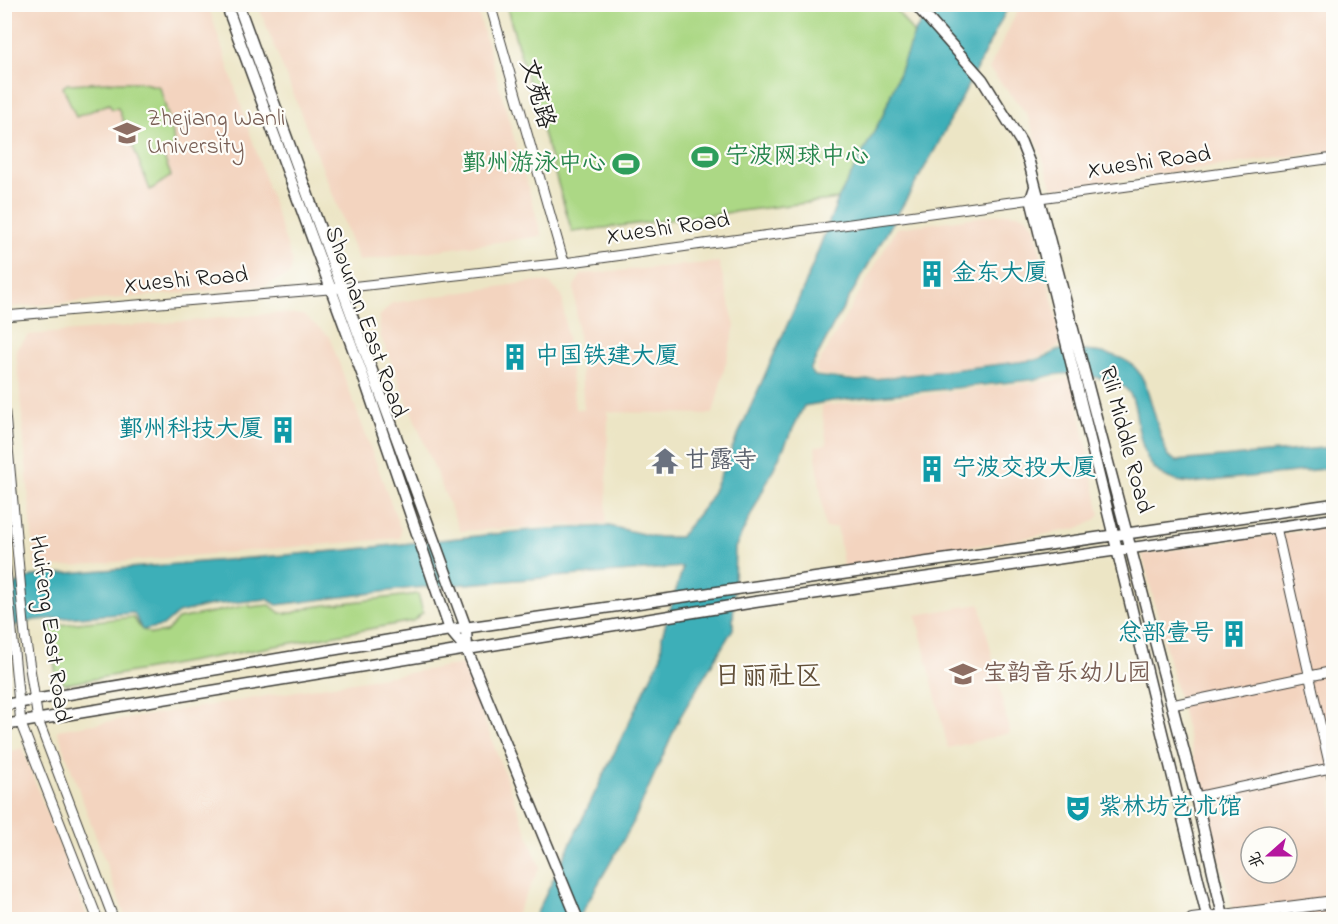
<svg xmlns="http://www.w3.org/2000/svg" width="1338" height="924" font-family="'Indie Flower','LXGW WenKai TC',sans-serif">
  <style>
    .built { fill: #f3d4bf; fill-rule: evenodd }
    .green { fill: #acd885; stroke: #647a50; stroke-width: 1.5 }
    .water { fill: #3eafb8; stroke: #2d666a; stroke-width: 1.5 }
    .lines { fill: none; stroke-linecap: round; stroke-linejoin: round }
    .tertiary-casing { stroke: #3b3a35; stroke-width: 11 }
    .secondary-casing { stroke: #3b3a35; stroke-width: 13 }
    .primary-casing { stroke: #3b3a35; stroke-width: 14 }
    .tertiary { stroke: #fff; stroke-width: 9 }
    .secondary { stroke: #fff; stroke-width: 10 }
    .primary { stroke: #fff; stroke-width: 12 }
    .labels { text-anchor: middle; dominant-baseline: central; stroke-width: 4.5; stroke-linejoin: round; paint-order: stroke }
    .street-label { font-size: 24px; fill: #1c1c1c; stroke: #fdfcf7 }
    .education-label { font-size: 24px; fill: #785e54; stroke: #fdfcf7; text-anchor: start }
    .leisure-label { font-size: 24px; fill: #27864d; stroke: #fdfcf7; text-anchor: start }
    .culture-label { font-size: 24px; fill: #0d838f; stroke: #fdfcf7; text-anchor: start }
    .worship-label { font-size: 24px; fill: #5b616d; stroke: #fdfcf7; text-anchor: start }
    .quarter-label { font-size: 27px; fill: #614f38; stroke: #fdfcf7 }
  </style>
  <rect width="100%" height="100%" fill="#fdfcf7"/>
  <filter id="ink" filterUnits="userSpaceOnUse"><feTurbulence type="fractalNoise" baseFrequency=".0167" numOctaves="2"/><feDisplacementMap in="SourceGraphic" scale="12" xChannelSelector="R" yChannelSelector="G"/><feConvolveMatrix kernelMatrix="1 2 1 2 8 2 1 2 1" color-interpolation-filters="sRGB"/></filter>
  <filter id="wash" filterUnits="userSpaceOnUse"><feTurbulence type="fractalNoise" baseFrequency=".008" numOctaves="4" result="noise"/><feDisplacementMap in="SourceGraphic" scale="24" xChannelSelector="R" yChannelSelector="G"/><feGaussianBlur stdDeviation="1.35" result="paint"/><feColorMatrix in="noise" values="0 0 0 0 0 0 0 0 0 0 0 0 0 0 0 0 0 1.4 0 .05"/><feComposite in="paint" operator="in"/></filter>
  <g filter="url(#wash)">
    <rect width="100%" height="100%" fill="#ece5c5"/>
    <path class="built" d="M1021,4L1333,5V151L1053,188L1027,114L989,69Z
      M5,5H208L292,261L290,275L265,286L5,308Z
      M258,5H476L542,236L359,261Z
      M1008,213L1024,215L1034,225L1063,343L1042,356L1025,360L859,379L818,374L816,368L897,228Z
      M719,262L735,326L713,414L608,412L606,523L460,531L380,335L379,317L392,303L537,281L549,283L562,295L575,409L584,410L574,286L582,274Z
      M278,313L303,315L329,336L401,530L400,538L35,569L16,349L29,335Z
      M1073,378L1100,515L1094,521L1075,529L844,569L837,527L825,528L815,447L827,444L821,406Z
      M1333,526V919H1235L1142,554ZM1251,837H1287V873H1251Z
      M980,604L1010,733L948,748L916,615Z
      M463,664L540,867L514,919H126L57,730Z
      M22,748L88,919H5V753Z"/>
    <path class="green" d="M506,5H893L914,34L883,115L838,199L572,232Z
      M108,82H139L160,87L173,134L174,147L162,152L171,176L150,190L118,108L112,109L109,104L76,117L63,87L67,84Z
      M418,594L423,612L413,621L66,684L56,676L50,626L133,617L140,628L151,634L166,632L178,619L249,605L250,607L270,605L280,613H293L311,607Z"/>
    <path class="water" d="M931,5H1009L936,148L834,324L810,370L815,376L858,381L1035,360L1050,355L1056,350C1160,350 1137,376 1168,456L1176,461L1333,447V468L1192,483C1151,481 1143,457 1137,421C1136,412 1135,402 1130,394C1123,382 1106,379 1093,377C1072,373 1059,372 1039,379L832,401L804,406L735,548L733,629L680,717L632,825L578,919H534L661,656L662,636L683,567L414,588L277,605L267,599L211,605L178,613L163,626L142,630L134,613L35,620L5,628L4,591L32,576L347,550L531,530L609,526L656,537H680L709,500L804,287L838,199L883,115L914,34Z"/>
  </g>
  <g filter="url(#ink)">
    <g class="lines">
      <defs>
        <path id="tertiary" d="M490,4L564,263
          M4,316L341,288L564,263L1334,158
          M4,403L25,636L38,720L114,920
          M1276,527L1334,785
          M4,549L21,724L98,920
          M1172,705L1334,671
          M1196,797L1330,768"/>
        <path id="secondary" d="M226,4L367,387L450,630L467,650
          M238,4L466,628L467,650L578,920
          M915,4L982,79L1021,142L1029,162L1196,797L1224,920
          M1035,187L1031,199L1208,920
          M4,705L450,630L1334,504
          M4,725L755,602L1334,519"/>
        <path id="primary" d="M1192,920L1334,902
          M1330,920L1334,919"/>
      </defs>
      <use href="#tertiary" class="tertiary-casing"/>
      <use href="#secondary" class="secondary-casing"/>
      <use href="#primary" class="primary-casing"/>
      <use href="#tertiary" class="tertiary"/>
      <use href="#secondary" class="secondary"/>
      <use href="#primary" class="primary"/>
    </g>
  </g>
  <defs>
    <symbol id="university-bare" viewBox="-9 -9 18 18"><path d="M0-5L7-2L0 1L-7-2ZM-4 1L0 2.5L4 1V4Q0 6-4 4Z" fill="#8d6e63" stroke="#fdfcf7" stroke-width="2.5" paint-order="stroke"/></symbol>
    <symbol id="stadium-bare" viewBox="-9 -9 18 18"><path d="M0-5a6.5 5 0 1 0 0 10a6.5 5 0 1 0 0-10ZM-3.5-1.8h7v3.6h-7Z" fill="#2e9e5b" stroke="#fdfcf7" stroke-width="2.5" paint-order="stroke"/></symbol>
    <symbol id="building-bare" viewBox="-9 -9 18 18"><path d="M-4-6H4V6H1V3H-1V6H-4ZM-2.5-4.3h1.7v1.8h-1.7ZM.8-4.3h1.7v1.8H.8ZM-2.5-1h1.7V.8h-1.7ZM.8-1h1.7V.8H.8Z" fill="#0f9aa8" stroke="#fdfcf7" stroke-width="2.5" paint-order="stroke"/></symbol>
    <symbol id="temple-bare" viewBox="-9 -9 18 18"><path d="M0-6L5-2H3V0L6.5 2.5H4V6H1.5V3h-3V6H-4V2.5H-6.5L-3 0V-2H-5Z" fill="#6b7280" stroke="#fdfcf7" stroke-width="2.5" paint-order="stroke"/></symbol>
    <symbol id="school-bare" viewBox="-9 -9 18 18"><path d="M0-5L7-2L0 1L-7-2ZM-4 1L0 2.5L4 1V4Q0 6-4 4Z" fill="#8d6e63" stroke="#fdfcf7" stroke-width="2.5" paint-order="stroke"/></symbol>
    <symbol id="theatre-bare" viewBox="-9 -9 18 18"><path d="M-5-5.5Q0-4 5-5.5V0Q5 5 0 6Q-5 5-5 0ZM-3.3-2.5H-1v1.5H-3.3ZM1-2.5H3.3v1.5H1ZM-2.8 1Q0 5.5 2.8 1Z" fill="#0f9aa8" stroke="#fdfcf7" stroke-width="2.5" paint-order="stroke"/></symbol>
  </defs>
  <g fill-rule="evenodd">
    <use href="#university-bare" x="108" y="114" width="38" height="38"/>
    <use href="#stadium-bare" x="686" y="138" width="38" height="38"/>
    <use href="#stadium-bare" x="607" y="145" width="38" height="38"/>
    <use href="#building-bare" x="913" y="255" width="38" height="38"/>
    <use href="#building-bare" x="496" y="338" width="38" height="38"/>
    <use href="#building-bare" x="264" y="411" width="38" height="38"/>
    <use href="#temple-bare" x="646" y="442" width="38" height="38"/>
    <use href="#building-bare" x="913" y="450" width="38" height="38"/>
    <use href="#building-bare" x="1215" y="615" width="38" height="38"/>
    <use href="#school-bare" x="944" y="655" width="38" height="38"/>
    <use href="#theatre-bare" x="1059" y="789" width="38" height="38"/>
  </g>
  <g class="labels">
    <g class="street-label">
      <text transform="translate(536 94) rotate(74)">文苑路</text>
      <text transform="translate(1149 163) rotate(-8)">Xueshi Road</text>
      <text transform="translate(668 229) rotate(-8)">Xueshi Road</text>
      <text transform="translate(186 281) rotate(-5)">Xueshi Road</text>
      <text transform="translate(365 322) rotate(70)">Shounan East Road</text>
      <text transform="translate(1125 440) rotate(75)">Rili Middle Road</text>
      <text transform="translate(49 629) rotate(82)">Huifeng East Road</text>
    </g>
    <g class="education-label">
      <text x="147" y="119">Zhejiang Wanli<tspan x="147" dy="28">University</tspan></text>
      <text x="983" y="674">宝韵音乐幼儿园</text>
    </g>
    <g class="leisure-label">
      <text x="725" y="157">宁波网球中心</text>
      <text x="606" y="164" text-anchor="end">鄞州游泳中心</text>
    </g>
    <g class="culture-label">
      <text x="952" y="274">金东大厦</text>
      <text x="535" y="357">中国铁建大厦</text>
      <text x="263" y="430" text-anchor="end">鄞州科技大厦</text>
      <text x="952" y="469">宁波交投大厦</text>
      <text x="1214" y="634" text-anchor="end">总部壹号</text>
      <text x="1098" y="808">紫林坊艺术馆</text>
    </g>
    <g class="worship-label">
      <text x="685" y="461">甘露寺</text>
    </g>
    <g class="quarter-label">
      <text x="768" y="677">日丽社区</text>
    </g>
  </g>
  <rect width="1338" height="924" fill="none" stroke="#fdfcf7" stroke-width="24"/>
  <g transform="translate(1269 855) rotate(249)"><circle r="28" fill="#fdfcf7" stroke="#a3a29f" stroke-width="1.5"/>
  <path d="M0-4.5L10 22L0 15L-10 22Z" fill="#b5179e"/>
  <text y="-9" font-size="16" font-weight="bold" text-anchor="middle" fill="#1c1c1c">北</text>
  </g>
</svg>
